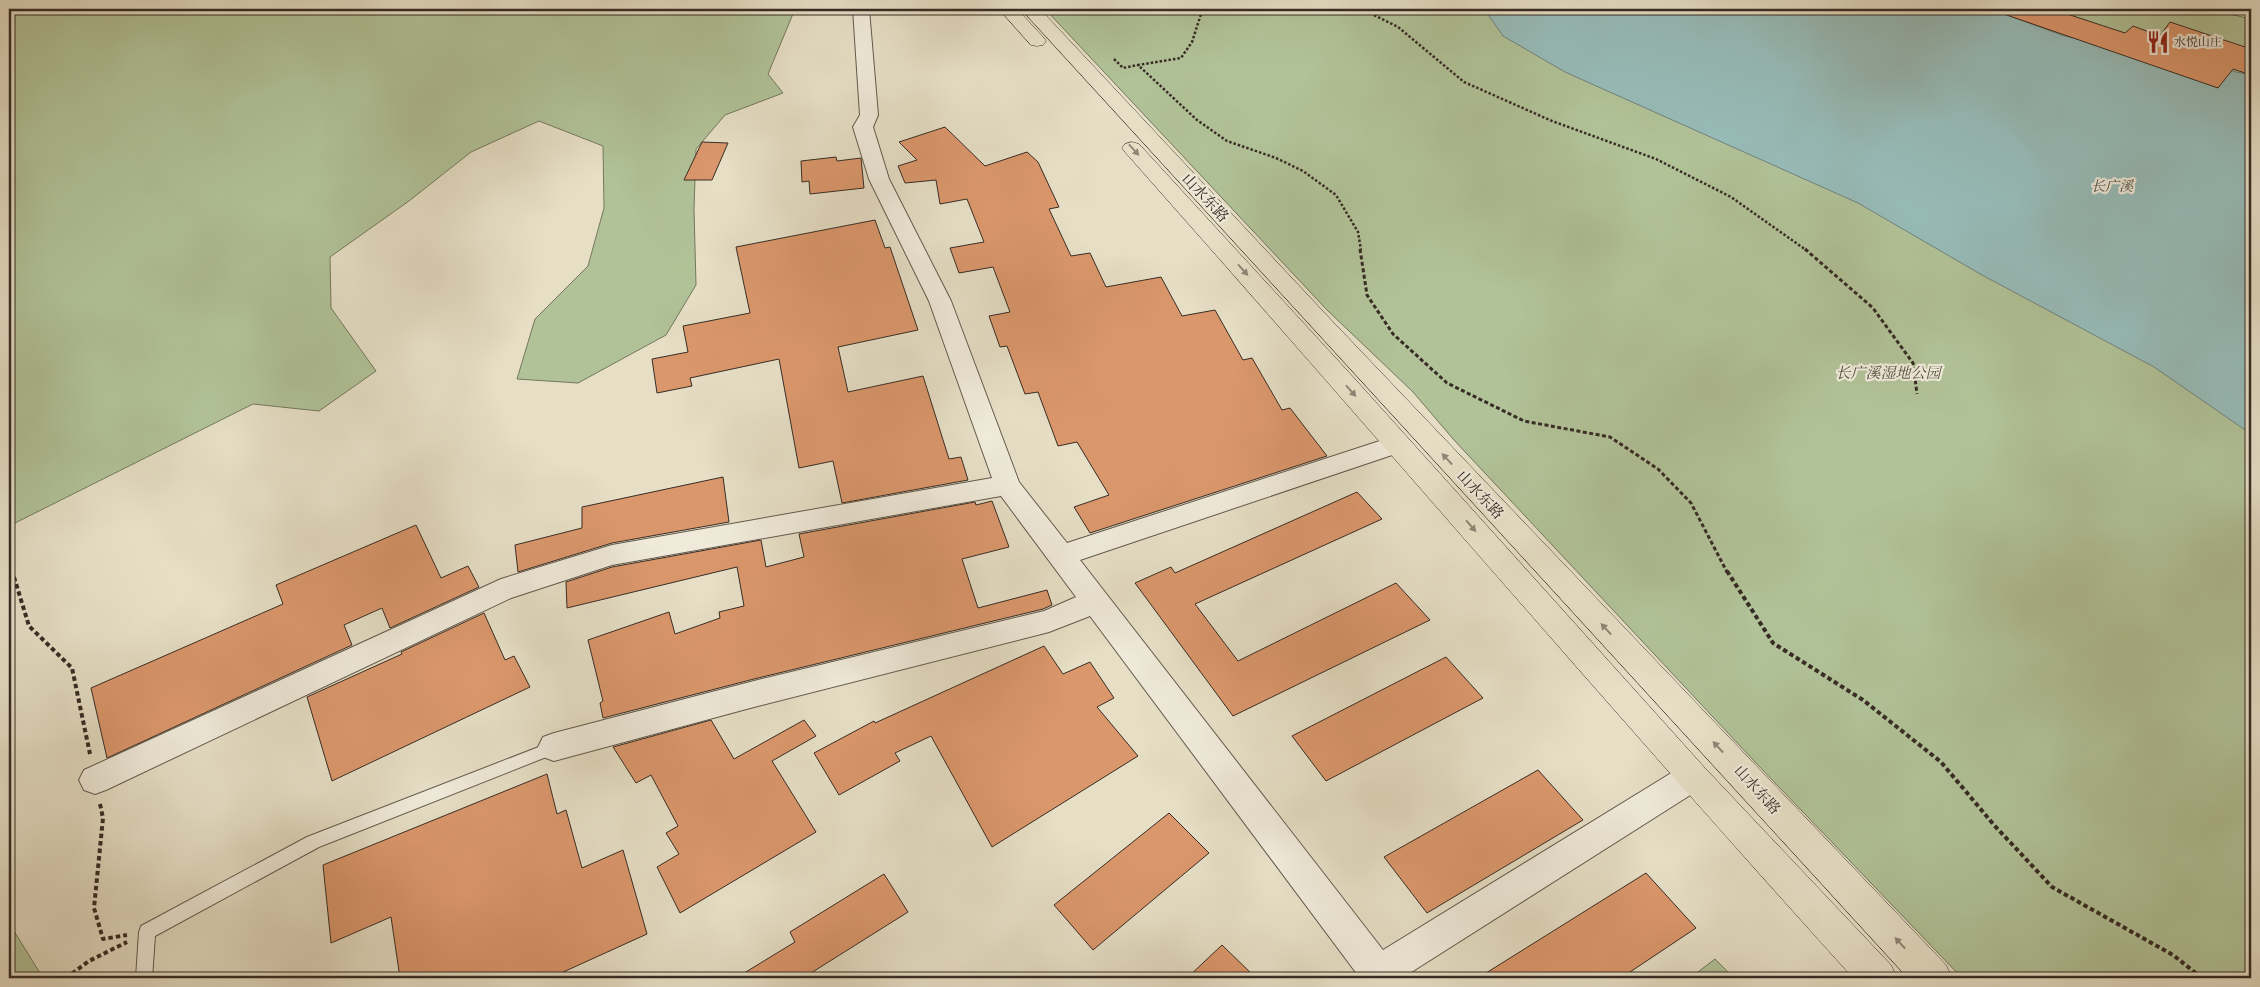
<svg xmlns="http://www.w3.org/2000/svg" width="2260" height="987" font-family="'IM FELL English','Noto Serif SC',serif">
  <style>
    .green { fill: #b1c298; stroke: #74775e }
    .water { fill: #97bcb9; stroke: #71827e }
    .building { fill: #db976c; stroke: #372c25 }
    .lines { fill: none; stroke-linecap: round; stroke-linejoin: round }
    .lane-casing { stroke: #63594d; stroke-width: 2 }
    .street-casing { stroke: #63594d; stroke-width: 2 }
    .highway-casing { stroke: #372c25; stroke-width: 1 }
    .path-far2 { stroke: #372c25; stroke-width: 2.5; stroke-dasharray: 2.5 2; stroke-linecap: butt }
    .path-far1 { stroke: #372c25; stroke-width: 3; stroke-dasharray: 4 2.5; stroke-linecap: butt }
    .path { stroke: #372c25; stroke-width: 4; stroke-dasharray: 4.5 3; stroke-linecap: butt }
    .lane { fill: #efeada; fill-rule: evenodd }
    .street { fill: #efeada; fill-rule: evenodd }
    .highway { fill: #e6dfc6; fill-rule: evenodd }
    .oneway { fill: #8e8676 }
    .labels { text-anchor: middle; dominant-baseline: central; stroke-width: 4.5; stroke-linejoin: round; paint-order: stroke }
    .far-poi-label { font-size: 12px; fill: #372c25; stroke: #efeada; text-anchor: start }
    .far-water-label { font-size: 14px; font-style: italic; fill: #4f504a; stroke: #efeada }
    .street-label { font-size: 15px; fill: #372c25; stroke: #efeada }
    .park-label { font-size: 15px; font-style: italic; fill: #565242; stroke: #efeada }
  </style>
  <rect width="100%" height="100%" fill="#e6dfc6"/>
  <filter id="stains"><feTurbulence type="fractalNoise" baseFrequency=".004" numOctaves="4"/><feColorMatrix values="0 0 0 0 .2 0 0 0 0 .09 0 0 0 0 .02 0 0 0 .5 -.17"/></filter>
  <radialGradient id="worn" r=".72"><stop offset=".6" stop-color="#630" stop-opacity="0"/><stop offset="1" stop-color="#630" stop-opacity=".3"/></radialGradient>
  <path class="green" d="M9,9H795L768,74L783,93L725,115L696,149L694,209L696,285L666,335L578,383L517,379L535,319L588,266L604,208L603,146L539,121L471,152L409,201L330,257L331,308L376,371L319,411L253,404L9,526Z
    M1045,9H2208L2251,19V978H1962L1756,763L1454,440L1413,392L1327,310Z
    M9,923L43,978H9Z
    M1715,959L1734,978H1690Z"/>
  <path class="water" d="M1484,9H1991L2064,36L2251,75V434L2154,367L1982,275L1858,203L1565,72L1503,36Z"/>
  <path class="building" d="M1999,9H2052L2125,33L2133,26L2160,36L2170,22L2251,49V75L2233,69L2218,88L1998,12Z
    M945,127L985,166L1027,152L1038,162L1059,207L1049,209L1071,256L1090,253L1106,287L1161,277L1182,316L1215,310L1243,360L1252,358L1282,410L1290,408L1327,456L1090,533L1074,507L1109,495L1077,442L1058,446L1038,392L1025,394L1007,346L1000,347L989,316L1010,312L993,267L959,273L950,248L984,242L967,199L940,204L936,180L905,183L898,166L917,160L899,142Z
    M702,142L728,143L712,180H684Z
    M836,157L837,161L861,158L864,188L810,194L809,181L802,182L801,161Z
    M875,220L885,248L890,247L918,330L838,347L848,392L923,376L949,459L961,457L968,480L842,503L833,461L799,468L779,359L690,378L692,386L657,393L652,359L688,352L683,326L750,313L736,247Z
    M723,477L729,522L612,543L518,572L515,545L582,528V507Z
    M1357,492L1382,519L1195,604L1238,661L1396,583L1430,620L1233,716L1135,583L1171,567L1175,573Z
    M992,501L1009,547L962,559L978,608L1047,590L1052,605L1043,609L754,679L603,718L600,703L603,701L588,640L669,612L675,634L720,618L719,612L744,606L737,567L567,608L566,582L612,567L761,540L766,567L804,557L799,534L975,502L976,505Z
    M416,525L441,578L468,566L479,587L390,628L382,608L344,625L352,645L107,758L91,688L283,604L276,585Z
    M484,613L505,660L514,656L530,687L332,781L307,697L402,654L401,652Z
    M1044,646L1063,674L1090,662L1114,698L1097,707L1138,756L992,847L931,736L895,753L900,761L839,795L814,753L874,721L875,723Z
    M1446,657L1483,698L1326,781L1292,736Z
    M711,720L734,759L804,720L816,736L772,761L816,832L680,913L657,867L679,854L666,833L678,826L651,775L636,783L613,747Z
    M1538,770L1583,820L1427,913L1384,857Z
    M547,774L557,814L566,810L582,868L623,850L647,934L550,978H400L391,917L331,943L323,865Z
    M1169,813L1209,853L1093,950L1054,905Z
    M1646,873L1696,928L1621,978H1478Z
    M884,874L908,912L803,978H736L795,942L790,932Z
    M1222,945L1256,978H1187Z"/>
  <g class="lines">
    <defs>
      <path id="lane" d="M554,741L559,742L561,747L559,752L319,847L155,936L152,978H136L139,932L141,926L307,837Z"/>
      <path id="street" d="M853,9H869L878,115L873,127L889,179L951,301L1019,482L1067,543L1398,435L1407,438L1411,444L1407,450L1080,560L1383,950L1681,767L1692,763L1703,767L1708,777L1703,787L1402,978H1360L1090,616L1049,632L754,707L554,761L543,757L538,747L543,737L554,733L754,681L1044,611L1076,597L1001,496L612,565L511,598L106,790L95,794L84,790L79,780L84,770L501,579L612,545L992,478L929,301L869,179L853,127L860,115Z"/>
      <path id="highway" d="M999,9H1017L1043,37L1046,41L1043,45L1037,46L1031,45Z
        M1021,9H1040L1334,323L1946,965L1952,978H1908Z
        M1132,142L1139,144L1354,378L1704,767L1891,965L1897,978H1853C1607,706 1369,427 1125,152L1122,148L1125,144Z"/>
    </defs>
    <use href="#lane" class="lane-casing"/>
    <use href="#street" class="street-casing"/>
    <use href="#highway" class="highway-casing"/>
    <path class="path-far2" d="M1227,9L1201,14L1192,42L1181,58L1138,65L1197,120L1227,141L1276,158L1303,171L1336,195L1358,232L1361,250
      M1362,9L1398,27L1464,82L1552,121L1656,159L1731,197L1806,250
      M1114,59L1123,68L1138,65"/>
    <path class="path-far1" d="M1360,249L1367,295L1393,334L1447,383L1524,421L1610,437L1658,469L1691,503L1727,572
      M1805,249L1873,308L1913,363L1917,394"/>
    <path class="path" d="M1727,571L1773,643L1863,700L1941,762L1994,825L2052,887L2173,955L2202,978
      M14,577L29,626L72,668L90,754
      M100,804L103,818L94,908L103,939L127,935
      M66,978L89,961L127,942"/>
    <use href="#lane" class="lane"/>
    <use href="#street" class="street"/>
    <use href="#highway" class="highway"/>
  </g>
  <defs><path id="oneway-solid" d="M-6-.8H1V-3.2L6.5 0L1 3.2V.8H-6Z" transform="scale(1.25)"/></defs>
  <g class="oneway">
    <use href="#oneway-solid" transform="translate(1134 150) rotate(48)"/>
    <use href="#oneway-solid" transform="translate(1243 270) rotate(48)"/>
    <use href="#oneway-solid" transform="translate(1351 391) rotate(48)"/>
    <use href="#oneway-solid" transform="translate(1447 459) rotate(-133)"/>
    <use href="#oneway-solid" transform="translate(1471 526) rotate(49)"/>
    <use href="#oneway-solid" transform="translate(1606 629) rotate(-133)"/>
    <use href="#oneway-solid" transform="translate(1718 747) rotate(-133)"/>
    <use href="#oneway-solid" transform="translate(1900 943) rotate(-133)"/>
  </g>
  <defs>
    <symbol id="restaurant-bare" viewBox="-9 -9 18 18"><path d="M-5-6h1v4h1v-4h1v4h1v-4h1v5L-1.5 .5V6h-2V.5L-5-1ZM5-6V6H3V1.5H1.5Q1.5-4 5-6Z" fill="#8f2418" stroke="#efeada" stroke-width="2.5" paint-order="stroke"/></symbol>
  </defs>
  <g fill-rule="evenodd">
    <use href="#restaurant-bare" x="2142" y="26" width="32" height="32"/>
  </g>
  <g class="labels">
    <g class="far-poi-label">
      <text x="2174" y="42">水悦山庄</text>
    </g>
    <g class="far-water-label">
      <text x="2112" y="187">长广溪</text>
    </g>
    <g class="street-label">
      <text transform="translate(1205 198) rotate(47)">山水东路</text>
      <text transform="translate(1480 495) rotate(47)">山水东路</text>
      <text transform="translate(1757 790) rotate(48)">山水东路</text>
    </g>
    <g class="park-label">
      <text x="1888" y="373">长广溪湿地公园</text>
    </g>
  </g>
  <rect width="2260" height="987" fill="none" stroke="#e6dfc6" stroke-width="30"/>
  <rect x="10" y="10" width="2240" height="967" fill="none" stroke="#372c25" stroke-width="2.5"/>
  <rect x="15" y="15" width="2230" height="957" fill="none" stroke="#372c25"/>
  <rect width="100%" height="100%" filter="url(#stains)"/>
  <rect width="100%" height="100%" fill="url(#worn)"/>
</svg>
